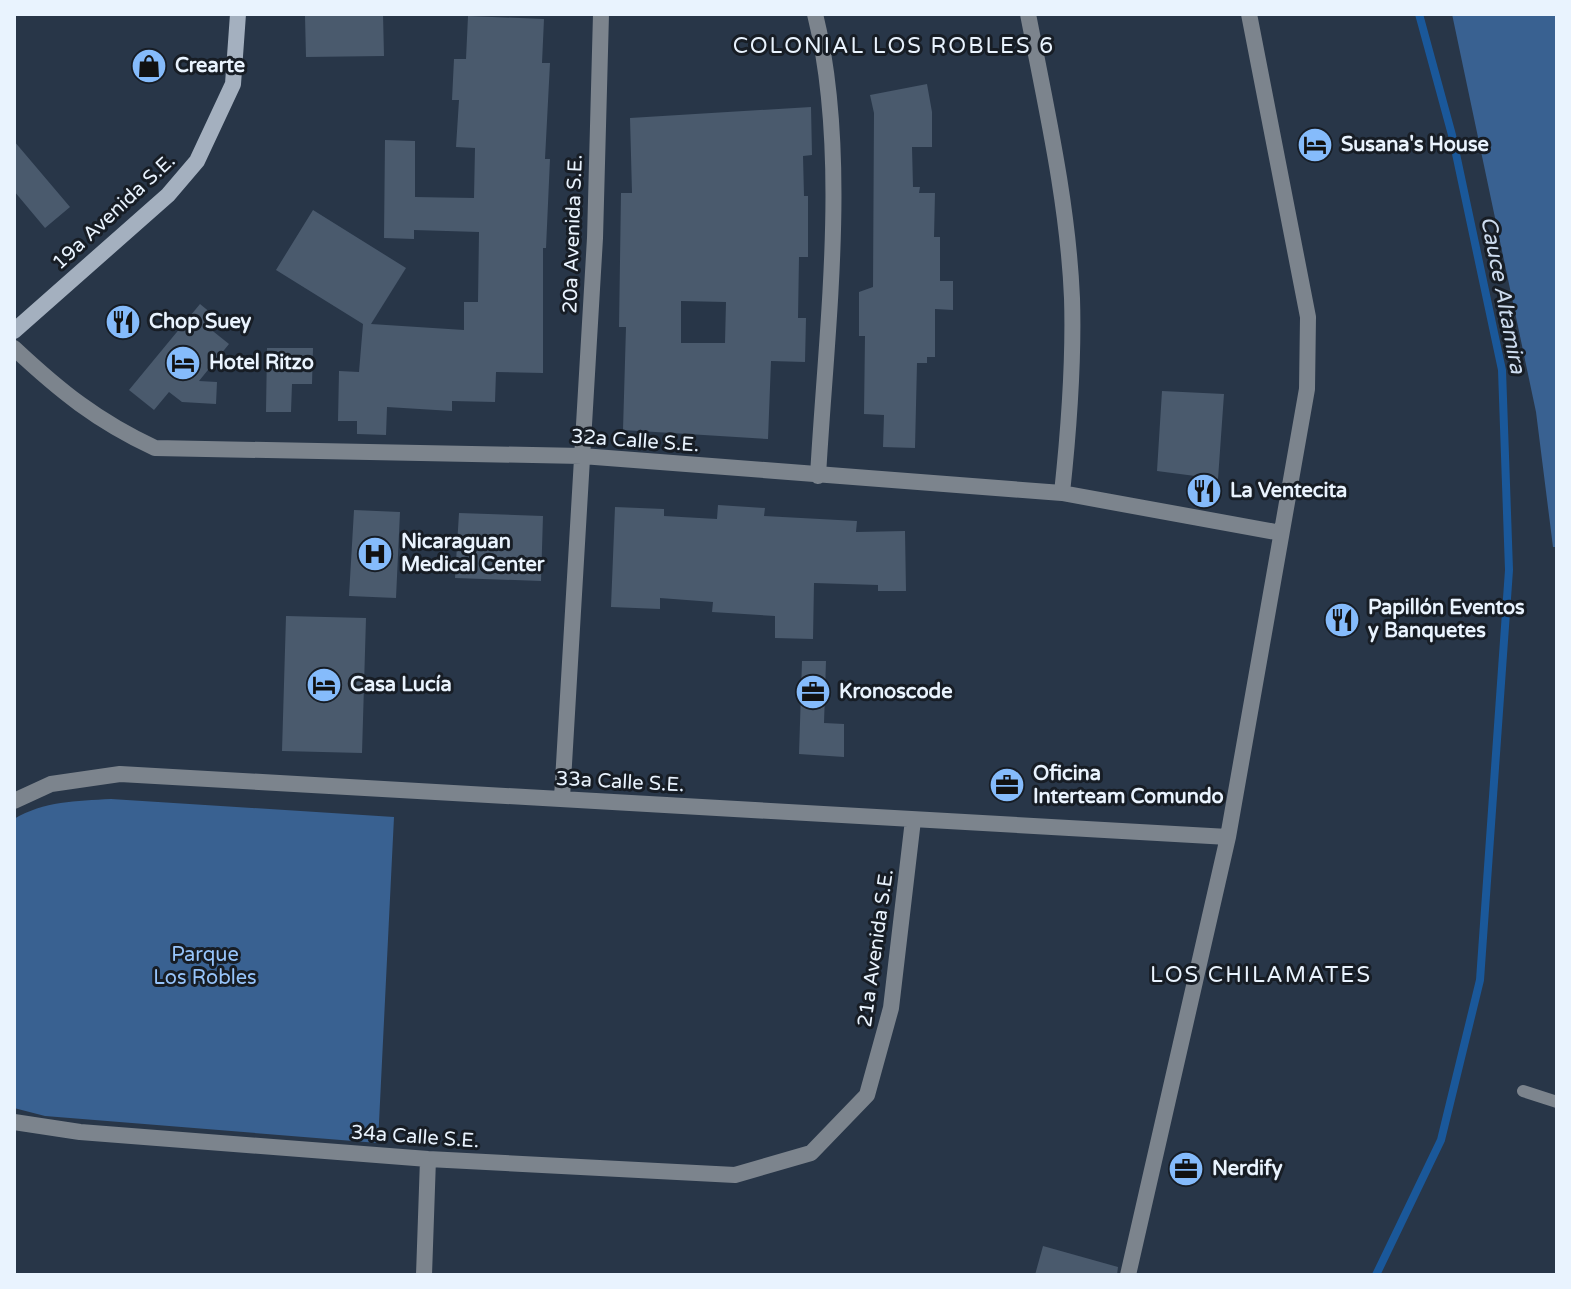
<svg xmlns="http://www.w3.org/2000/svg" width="1571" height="1289" font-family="'Varela Round',sans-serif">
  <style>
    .green { fill: #396191 }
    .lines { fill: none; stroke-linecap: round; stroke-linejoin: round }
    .stream { stroke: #1a589a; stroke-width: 8 }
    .building { fill: #4a5a6d; fill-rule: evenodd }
    .lane { stroke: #7c848d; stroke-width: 12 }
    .street { stroke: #7c848d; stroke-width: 16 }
    .secondary { stroke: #a4b0bf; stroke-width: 16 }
    .labels { text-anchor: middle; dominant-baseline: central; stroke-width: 6; stroke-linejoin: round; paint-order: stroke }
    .poi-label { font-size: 20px; font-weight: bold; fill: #e9f3fe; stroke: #171d25; text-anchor: start }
    .street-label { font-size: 20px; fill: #e9f3fe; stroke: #171d25 }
    .park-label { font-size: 20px; fill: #97c5fc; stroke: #171d25 }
    .neighbourhood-label { font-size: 22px; letter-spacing: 2px; fill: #e9f3fe; stroke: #171d25 }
    .water-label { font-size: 22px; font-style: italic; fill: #cddcef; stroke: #171d25 }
  </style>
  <rect width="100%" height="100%" fill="#283648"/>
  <path class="green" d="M1452,14H1557V547H1553L1536,412Z
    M111,799L394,817L378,1143L45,1116L14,1108V819C44,801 76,801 111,799Z"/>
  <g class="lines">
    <path class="stream" d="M1376,1275L1441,1140L1480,980L1509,570L1502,370L1452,135L1419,14"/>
  </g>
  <path class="building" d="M383,14L384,56L306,57L305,16Z
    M468,16L544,19L542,63H550L545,159H550L546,248H543V373L496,372L495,402L452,401V411L387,407L386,435L357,434V421H338L339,371L359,372L363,324L276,270L313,210L406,268L371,324L464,330V302H478L479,232L414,230V239L384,238L385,140L415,141V197L474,198L475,148L456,147L459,100H452L454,59H466Z
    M927,84L932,112V147H912L913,187H920L919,193H935L934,237H940V281H953V310L935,309V357H927V363H917L915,448L883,447L884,415L864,414L865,336H859V292L873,287L874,113L870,95Z
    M811,107L812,155L803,156L804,196H808V257H799L798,318H806L805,362L771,361L768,439L623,430L626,327H619L620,261L621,193H632L630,118ZM681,301L726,302L725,343H681Z
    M14,141L70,207L45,228L14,191Z
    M200,304L217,318L209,328L229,344L199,381L217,382L216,404L182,402L169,392L154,410L129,390Z
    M267,348H313L312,384H292L291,412H266Z
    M1162,391L1224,394L1218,479L1157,471Z
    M718,505L765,508L764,516L857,521L856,532L905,531L906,591H878V585L814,583L813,639L775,638V616L712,612L713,602L660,598V609L611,607L615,507L664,509V516L717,519Z
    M354,510L400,512L396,598L349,596Z
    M459,513L543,516L541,581L455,578Z
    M286,616L366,618L362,753L282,751Z
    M802,661H826L824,723L844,724V757L799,754Z
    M1043,1246L1118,1267L1117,1275H1035Z"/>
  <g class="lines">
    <path class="lane" d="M1523,1091L1557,1102"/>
    <path class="street" d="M815,14C850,155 826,331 818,476
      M1028,14C1046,107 1068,203 1072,298C1074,363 1069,428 1062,493
      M14,348C60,391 97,421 155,448L582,456L1062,493L1281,533
      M562,798L595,238L601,14
      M14,801L51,784L120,774L1228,837
      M14,1122L80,1132L428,1159L735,1175L811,1153L867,1095L891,1008L913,820
      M424,1275L428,1159
      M1128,1275L1228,837L1307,389L1308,317L1249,14"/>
    <path class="secondary" d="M14,331L168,195L197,161L233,84L238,14"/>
  </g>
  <defs>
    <symbol id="shop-disc" viewBox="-11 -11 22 22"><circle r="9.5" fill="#85bbfb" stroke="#171d25"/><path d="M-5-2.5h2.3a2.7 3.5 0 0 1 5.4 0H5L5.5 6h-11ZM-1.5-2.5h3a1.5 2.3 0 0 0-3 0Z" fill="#111"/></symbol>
    <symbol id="hotel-disc" viewBox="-11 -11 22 22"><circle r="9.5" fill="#85bbfb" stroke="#171d25"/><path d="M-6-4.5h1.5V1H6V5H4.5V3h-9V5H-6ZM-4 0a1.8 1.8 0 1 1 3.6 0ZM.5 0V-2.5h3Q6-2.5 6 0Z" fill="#111"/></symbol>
    <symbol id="restaurant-disc" viewBox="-11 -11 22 22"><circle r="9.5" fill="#85bbfb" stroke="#171d25"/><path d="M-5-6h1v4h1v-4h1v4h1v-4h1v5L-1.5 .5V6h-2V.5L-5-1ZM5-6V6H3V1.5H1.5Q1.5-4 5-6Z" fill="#111"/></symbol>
    <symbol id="hospital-disc" viewBox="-11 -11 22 22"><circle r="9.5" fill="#85bbfb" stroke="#171d25"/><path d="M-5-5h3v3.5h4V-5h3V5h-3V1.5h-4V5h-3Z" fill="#111"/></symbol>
    <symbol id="office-disc" viewBox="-11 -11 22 22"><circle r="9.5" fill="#85bbfb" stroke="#171d25"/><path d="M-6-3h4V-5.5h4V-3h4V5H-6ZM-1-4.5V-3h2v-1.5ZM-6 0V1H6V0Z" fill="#111"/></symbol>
  </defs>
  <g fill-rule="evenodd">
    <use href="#shop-disc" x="129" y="46" width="40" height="40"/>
    <use href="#hotel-disc" x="1295" y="125" width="40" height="40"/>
    <use href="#restaurant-disc" x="103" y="302" width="40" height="40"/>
    <use href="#hotel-disc" x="163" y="343" width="40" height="40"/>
    <use href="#restaurant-disc" x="1184" y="471" width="40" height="40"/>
    <use href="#hospital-disc" x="355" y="534" width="40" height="40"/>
    <use href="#restaurant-disc" x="1322" y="600" width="40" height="40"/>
    <use href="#hotel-disc" x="304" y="665" width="40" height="40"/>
    <use href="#office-disc" x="793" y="672" width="40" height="40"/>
    <use href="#office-disc" x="987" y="765" width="40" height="40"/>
    <use href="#office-disc" x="1166" y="1149" width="40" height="40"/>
  </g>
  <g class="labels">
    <g class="poi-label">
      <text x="175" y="66">Crearte</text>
      <text x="1341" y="145">Susana's House</text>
      <text x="149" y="322">Chop Suey</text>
      <text x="209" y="363">Hotel Ritzo</text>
      <text x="1230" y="491">La Ventecita</text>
      <text x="401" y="542">Nicaraguan<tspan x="401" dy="23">Medical Center</tspan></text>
      <text x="1368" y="608">Papillón Eventos<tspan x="1368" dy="23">y Banquetes</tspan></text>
      <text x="350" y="685">Casa Lucía</text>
      <text x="839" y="692">Kronoscode</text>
      <text x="1033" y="774">Oficina<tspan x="1033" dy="23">Interteam Comundo</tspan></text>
      <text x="1212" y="1169">Nerdify</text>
    </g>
    <g class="street-label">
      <text transform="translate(114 212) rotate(-43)">19a Avenida S.E.</text>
      <text transform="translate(573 234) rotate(-88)">20a Avenida S.E.</text>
      <text transform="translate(635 441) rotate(4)">32a Calle S.E.</text>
      <text transform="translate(620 782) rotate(3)">33a Calle S.E.</text>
      <text transform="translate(876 948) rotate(-82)">21a Avenida S.E.</text>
      <text transform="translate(415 1137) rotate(4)">34a Calle S.E.</text>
    </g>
    <g class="park-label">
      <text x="205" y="955">Parque<tspan x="205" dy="23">Los Robles</tspan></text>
    </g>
    <g class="neighbourhood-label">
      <text x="894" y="46">COLONIAL LOS ROBLES 6</text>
      <text x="1261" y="975">LOS CHILAMATES</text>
    </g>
    <g class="water-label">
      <text transform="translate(1503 295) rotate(79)">Cauce Altamira</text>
    </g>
  </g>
  <rect width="1571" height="1289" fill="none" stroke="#e9f3fe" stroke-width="32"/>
</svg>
